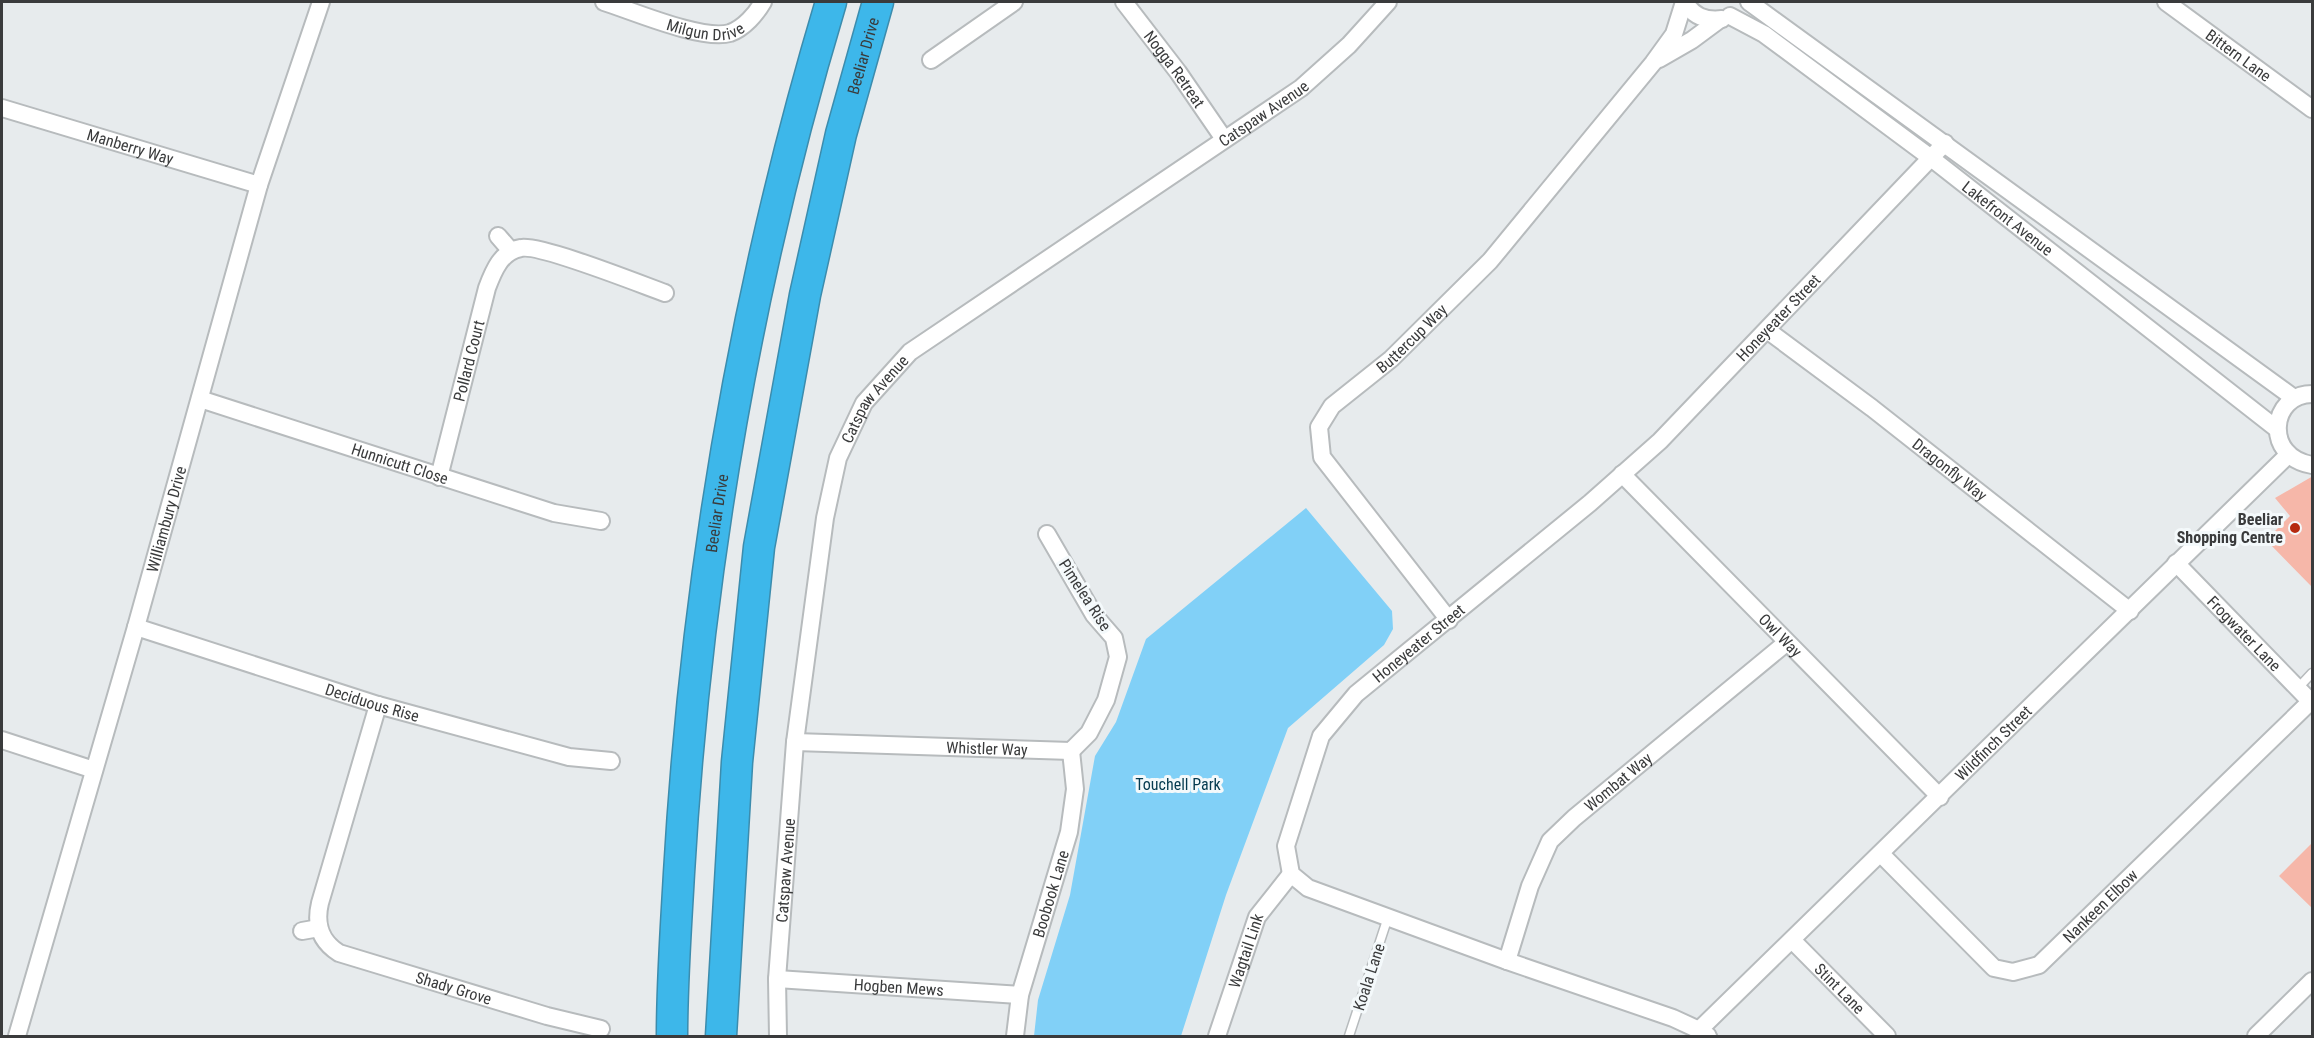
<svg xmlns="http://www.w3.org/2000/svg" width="2314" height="1038" font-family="'Roboto Condensed',sans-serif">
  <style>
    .green { fill: #81d0f7 }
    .building { fill: #f6b7a9 }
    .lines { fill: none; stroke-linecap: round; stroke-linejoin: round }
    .lane-casing { stroke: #b7bbbd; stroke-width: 11 }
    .street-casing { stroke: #b7bbbd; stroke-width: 20 }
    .highway-casing { stroke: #3c8cad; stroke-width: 33 }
    .lane { stroke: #fff; stroke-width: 8 }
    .street { stroke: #fff; stroke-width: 16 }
    .highway { stroke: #3db7ea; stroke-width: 30 }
    .poi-dot { fill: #b62a0f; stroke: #f4f9fb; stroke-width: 2 }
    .labels { text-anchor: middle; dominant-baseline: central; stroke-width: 6; stroke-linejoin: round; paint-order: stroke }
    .street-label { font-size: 16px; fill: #3a3b3c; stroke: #f4f9fb }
    .poi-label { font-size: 16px; font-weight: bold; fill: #3a3b3c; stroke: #f4f9fb; text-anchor: end }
    .park-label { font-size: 16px; fill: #043a4f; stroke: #f4f9fb }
  </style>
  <rect width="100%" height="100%" fill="#e7ebed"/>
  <path class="green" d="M1306,508L1392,611L1393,629L1384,645L1288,728L1226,895L1181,1036H1034L1038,1000L1070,895L1095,756L1116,722L1146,639Z"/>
  <path class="building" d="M2313,476V588L2266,540L2290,516L2275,498Z
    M2313,842V909L2279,876Z"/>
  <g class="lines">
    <defs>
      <path id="lane" d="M2298,688L2312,673
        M1349,1036L1388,917"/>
      <g id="street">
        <path id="s1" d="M604,2C633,11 702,41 730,33C744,28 756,14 763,2"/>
        <path id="s2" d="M1124,2L1178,72L1224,139"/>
        <path d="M1685,2C1693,16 1705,21 1722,19"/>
        <path d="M1749,2L2294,398"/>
        <path id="s3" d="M2166,2L2312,109"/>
        <path id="s4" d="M1730,16L1764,34L1931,158L2277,429"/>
        <path d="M1659,59L1692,40L1719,20"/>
        <path d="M931,60L1014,2"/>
        <path id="s5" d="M2,108L259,185"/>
        <path d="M498,236L511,251"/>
        <path id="s6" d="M1767,330L1872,408L2130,611"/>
        <path d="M2312,394C2270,394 2263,457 2312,465"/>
        <path id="s7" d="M200,399L554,513L601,521"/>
        <path id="s8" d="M1622,474L1940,797"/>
        <path id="s9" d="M439,477L487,288C493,272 501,251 521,248C540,244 640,284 665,293"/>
        <path id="s10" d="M2176,563L2312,703"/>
        <path id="s11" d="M1449,620L1322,457L1319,427L1332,406L1391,359L1490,261L1653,63L1674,34L1684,2"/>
        <path id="s12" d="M136,627L378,705L569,757L611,761"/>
        <path id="s13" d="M378,705L320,903C315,924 320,941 339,953L547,1016L601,1029"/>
        <path d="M2,740L94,770"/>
        <path id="s14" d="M795,742L1071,751L1089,733L1106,700L1118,657L1114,638L1094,615L1047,534"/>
        <path id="s15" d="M1881,854L1994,968L2013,972L2039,965L2311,701"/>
        <path d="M302,931L319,928"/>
        <path id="s16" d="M1792,940L1887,1036"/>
        <path id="s17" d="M1507,961L1530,886L1550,841L1574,818L1786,643"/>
        <path id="s18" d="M777,979L1020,995"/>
        <path id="s19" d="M1699,1030L2288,455"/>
        <path id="s20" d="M17,1036L136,627L259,185L321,2"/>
        <path id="s21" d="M778,1036L777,979L795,742L825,518L838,458L864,403L910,352L1301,88L1349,45L1388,2"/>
        <path id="s22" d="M1015,1036L1020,995L1069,832L1075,789L1071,751"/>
        <path id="s23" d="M1217,1036L1257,917L1291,874"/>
        <path id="s24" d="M1708,1036L1699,1030L1673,1018L1507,961L1308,888L1291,874L1286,846L1321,736L1356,694L1590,503L1660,441L1945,143"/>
        <path d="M2256,1036L2312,981"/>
      </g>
      <g id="highway">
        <path id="s25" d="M672,1036C672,982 676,927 679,873C696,578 746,285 831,2"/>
        <path id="s26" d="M721,1036L737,762L759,547L805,295L841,134L878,2"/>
      </g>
    </defs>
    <use href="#lane" class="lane-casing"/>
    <use href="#street" class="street-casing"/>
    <use href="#highway" class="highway-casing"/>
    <use href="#lane" class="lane"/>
    <use href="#street" class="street"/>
    <use href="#highway" class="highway"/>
  </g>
  <circle class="poi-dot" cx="2295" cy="528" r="6"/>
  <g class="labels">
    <g class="street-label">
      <text stroke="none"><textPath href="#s1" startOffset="106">Milgun Drive</textPath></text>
      <text stroke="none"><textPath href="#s3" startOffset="90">Bittern Lane</textPath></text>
      <text stroke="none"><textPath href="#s26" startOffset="993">Beeliar Drive</textPath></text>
      <text stroke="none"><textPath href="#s2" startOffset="84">Nogga Retreat</textPath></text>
      <text stroke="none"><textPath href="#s21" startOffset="1138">Catspaw Avenue</textPath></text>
      <text stroke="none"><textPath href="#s5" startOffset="134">Manberry Way</textPath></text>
      <text stroke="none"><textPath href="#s4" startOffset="344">Lakefront Avenue</textPath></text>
      <text stroke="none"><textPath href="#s24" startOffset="1214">Honeyeater Street</textPath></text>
      <text stroke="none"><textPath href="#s11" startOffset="366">Buttercup Way</textPath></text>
      <text stroke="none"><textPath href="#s9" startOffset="120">Pollard Court</textPath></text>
      <text stroke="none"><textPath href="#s21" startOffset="652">Catspaw Avenue</textPath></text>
      <text stroke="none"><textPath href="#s7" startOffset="210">Hunnicutt Close</textPath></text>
      <text stroke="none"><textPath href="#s6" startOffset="230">Dragonfly Way</textPath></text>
      <text stroke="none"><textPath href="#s25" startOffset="525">Beeliar Drive</textPath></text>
      <text stroke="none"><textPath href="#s20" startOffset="538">Williambury Drive</textPath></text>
      <text transform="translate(1085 595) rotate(57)">Pimelea Rise</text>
      <text stroke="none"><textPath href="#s10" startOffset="98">Frogwater Lane</textPath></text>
      <text stroke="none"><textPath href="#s8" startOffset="226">Owl Way</textPath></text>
      <text stroke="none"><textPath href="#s24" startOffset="728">Honeyeater Street</textPath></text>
      <text stroke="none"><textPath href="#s12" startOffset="248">Deciduous Rise</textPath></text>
      <text stroke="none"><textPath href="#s19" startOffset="411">Wildfinch Street</textPath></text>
      <text stroke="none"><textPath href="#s14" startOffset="192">Whistler Way</textPath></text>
      <text stroke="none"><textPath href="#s17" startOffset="218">Wombat Way</textPath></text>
      <text stroke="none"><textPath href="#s21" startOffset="166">Catspaw Avenue</textPath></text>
      <text stroke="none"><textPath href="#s22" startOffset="147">Boobook Lane</textPath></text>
      <text stroke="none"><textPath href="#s15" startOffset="292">Nankeen Elbow</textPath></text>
      <text stroke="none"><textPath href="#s23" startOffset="90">Wagtail Link</textPath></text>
      <text transform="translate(1369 977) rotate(-72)">Koala Lane</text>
      <text stroke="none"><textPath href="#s18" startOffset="122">Hogben Mews</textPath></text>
      <text stroke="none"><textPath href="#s13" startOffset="384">Shady Grove</textPath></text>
      <text stroke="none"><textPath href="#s16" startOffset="68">Stint Lane</textPath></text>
    </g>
    <g class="poi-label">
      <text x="2283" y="519">Beeliar<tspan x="2283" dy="18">Shopping Centre</tspan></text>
    </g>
    <g class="park-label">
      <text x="1178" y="784">Touchell Park</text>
    </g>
  </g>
  <rect width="2314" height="1038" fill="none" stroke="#3a3b3c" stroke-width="6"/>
</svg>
